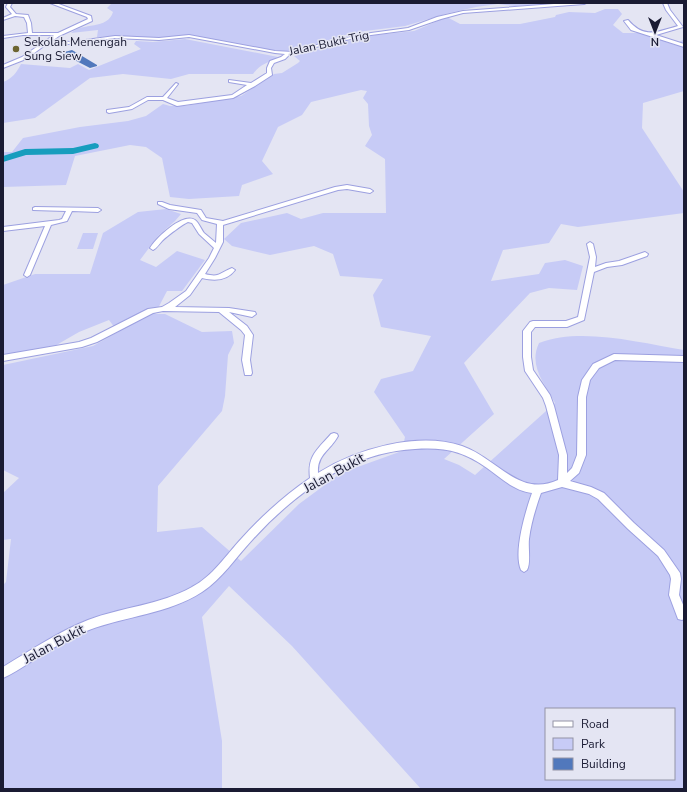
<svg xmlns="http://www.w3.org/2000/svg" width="687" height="792" font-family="'Nunito Sans',sans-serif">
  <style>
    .green { fill: #c7cbf6; fill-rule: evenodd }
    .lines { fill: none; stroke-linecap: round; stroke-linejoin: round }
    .river { fill: #179dbe; fill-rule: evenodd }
    .building { fill: #5178bc }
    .minor-casing { stroke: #9ca0e0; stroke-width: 2 }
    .minor { fill: #fff; fill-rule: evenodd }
    .poi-dot { fill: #6c6431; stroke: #e4e5f3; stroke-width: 1.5 }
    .labels { text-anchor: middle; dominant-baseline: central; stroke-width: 3; stroke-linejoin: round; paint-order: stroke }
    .far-poi-label { font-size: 12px; fill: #1a1b33; stroke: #e4e5f3; text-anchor: start }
    .far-street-label { font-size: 12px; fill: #1a1b33; stroke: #e4e5f3 }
    .street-label { font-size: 14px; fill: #1a1b33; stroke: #e4e5f3 }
  </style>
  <rect width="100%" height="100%" fill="#e4e5f3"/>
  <path class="green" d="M112,3H560L515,6L498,4L476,7L449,13L405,26L365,31L340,36L327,41L287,51L272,50L191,35C182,35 173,37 163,37C141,38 120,36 97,37L98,30L71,33C82,22 108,30 113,12L107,8Z
    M605,9H618L622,14L613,25L623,33H641L675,45L684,39V91L643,103L642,128L684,192V213L578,227L561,224L549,243L503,250L491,281L539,274L545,263L565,260L583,266L577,290L549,288L530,293L464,363L494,414L444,459L459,465L475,475L555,403C545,384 528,366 539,343C582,327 639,343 684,350V789H421L292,646L229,586L202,617L222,741V789H3V585L6,582L11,539L3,540V493L19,478L3,470V365L93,346L118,332L109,320L79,332L53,347L3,355V285L35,274H90L103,233L138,212L166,209L181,214L175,221L158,236L140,260L156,267L177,251L205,260L182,291H167L155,314H165L202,332L232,331L234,343L228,355L225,396L222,411L158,486L157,532L202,527L241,561L299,504L341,473L402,451L405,437L374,392L381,379L413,371L431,336L381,327L373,295L383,279L340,276L333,254L314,246L270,255L232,246L224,239L241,223L287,213L301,219L323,213H386L385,159L365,146L372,135L369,126L368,104L363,98L367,91L361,90L311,102L302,115L278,127L262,161L273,174L242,185L239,196L189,199L170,197L162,158L146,147L130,145L75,156L66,185L3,187V152H12L23,138L80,127L128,121L146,116L163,104L170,106H185L241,96L274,74L282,73L298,63L300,61L294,56L349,41L376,35L414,31L447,17L460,24H520L555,17L556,15L569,12L595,13ZM546,709H674V779H546Z
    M185,39L278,57C268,63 260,64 253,74H189L171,79L123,74L90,78L35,118L3,123V82C12,79 17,72 21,64L70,68L78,64L89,70L141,49L134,44L136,41L153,42Z
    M83,233H98L93,249H77Z"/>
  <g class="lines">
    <path class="river" d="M95,143L98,144L99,146L98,148L73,154L26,155L3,162V156L25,149L73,148Z"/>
  </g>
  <path class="building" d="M72,50L97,65V66L90,68L61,53Z"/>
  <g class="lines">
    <defs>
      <path id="minor" d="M8,3H12L10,7L16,14L28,15L31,23L32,33H58L88,19L87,17L50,3H56L91,16L92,21L59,36L52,41L71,42L115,36L159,38L189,35L275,51L293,52L330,41L371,33L408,28L437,17L463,11L567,3H586L584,4L463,13L441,19L409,30L371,35L331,43L290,54L285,59L274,63L271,68L272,75L255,86L233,98L177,106L163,100H148L132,109L109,113L107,112V110L129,107L147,97H163L176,83L178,84L167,98L178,102L232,95L247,85L229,82V80L251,83L267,73V68L270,61L281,57L285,54L275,53L189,37L159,40L115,38L71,44L48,43L26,59L3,68V65L22,57L54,35H23L3,38V36L28,33L27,23L24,17L15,16L3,20V18L12,14L6,7Z
        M663,3H667L670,10L683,27L656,35L684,44V47L631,30L624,21L628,20C644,39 657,32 678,26L666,10Z
        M347,185L370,189L373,191L370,193L347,189L338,190L223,225V242L215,258L205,274C220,278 219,273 232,268L235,270C227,281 214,281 202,278L190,295L175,307L229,308L255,312L256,314L252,317L229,312L247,326L253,335L250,360L252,373L251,375H245L242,360L245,335L241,330L219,312L163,311L153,313L97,342L82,347L3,361V355L79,342L91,338L148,309L162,307L169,303L186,291L209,258L214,248L199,234L192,223L188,222C183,224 167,236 162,241C159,244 157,248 153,250L150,248C156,238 183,212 195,220C199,223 201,229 204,233C208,236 212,240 216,243L217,224L202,220L197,213L169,209L158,204V202H162L170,205L201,210L206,218L223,221L335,187Z
        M35,207L98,208L101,210L98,212L72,211L67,221L51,225L30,275L27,277L24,275L45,226L3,231V227L59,220L62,219L66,211L33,210V208Z
        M590,242L593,244L596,257L595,267L606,263L619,261L645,252L648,254L647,256L622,265L607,267L594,272L584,320L567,327H535L531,332V357L533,370L550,395L554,406L567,455V473L572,468L577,455L578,397L582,380L593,364L614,354L684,356V362L615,360L599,368L590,380L586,397V455L579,473L570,481L591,487L604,493L634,523L664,550L680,573L681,579L679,595L684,607V619L682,620L678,619L669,595L671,579L670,575L658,556L628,529L598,499L589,494L562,487L541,493C536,507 531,523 529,539C528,548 531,563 527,570L524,572L521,570C513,552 526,510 532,493C514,491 501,478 487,468C463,451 444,447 415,449C351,452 295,493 253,539C236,557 222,579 202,592C168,614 126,616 89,630C68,638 48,651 29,663C21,668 12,674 3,678V667C31,650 58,632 88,620C122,607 160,605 192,587C213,576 226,555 242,538C262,516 285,495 310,478C307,456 318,449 331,434L334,433L337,434L338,436C330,451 317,454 318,473C356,449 418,431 462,446C497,458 519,498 558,480L559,455L546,406L543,398L525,371L523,357V331L530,322L533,321H566L578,317L590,257L587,244Z"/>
    </defs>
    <use href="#minor" class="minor-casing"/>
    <use href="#minor" class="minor"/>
  </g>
  <circle class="poi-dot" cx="16" cy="49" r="4"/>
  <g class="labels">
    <g class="far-poi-label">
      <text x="24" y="42">Sekolah Menengah<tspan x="24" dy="14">Sung Siew</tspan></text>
    </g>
    <g class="far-street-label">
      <text transform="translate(329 43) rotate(-12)">Jalan Bukit Trig</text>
    </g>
    <g class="street-label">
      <text transform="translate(334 473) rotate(-29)">Jalan Bukit</text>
      <text transform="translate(54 644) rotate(-28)">Jalan Bukit</text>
    </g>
  </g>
  <rect width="687" height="792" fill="none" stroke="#1a1b33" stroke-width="8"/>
  <rect x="545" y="708" width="130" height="72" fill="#e4e5f3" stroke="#9394a6"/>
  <rect x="553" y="721" width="20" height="6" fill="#ffffff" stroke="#9394a6"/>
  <text x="581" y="728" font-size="12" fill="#1a1b33">Road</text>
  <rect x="553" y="738" width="20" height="12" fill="#c7cbf6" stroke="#9394a6"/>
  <text x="581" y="748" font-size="12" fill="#1a1b33">Park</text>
  <rect x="553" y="758" width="20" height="12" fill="#5178bc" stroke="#9394a6"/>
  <text x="581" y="768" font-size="12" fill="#1a1b33">Building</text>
  <g transform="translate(655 32) rotate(180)" stroke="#e4e5f3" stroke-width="3" paint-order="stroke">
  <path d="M0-3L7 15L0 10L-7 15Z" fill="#1a1b33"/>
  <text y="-6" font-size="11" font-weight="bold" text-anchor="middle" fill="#1a1b33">N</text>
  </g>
</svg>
